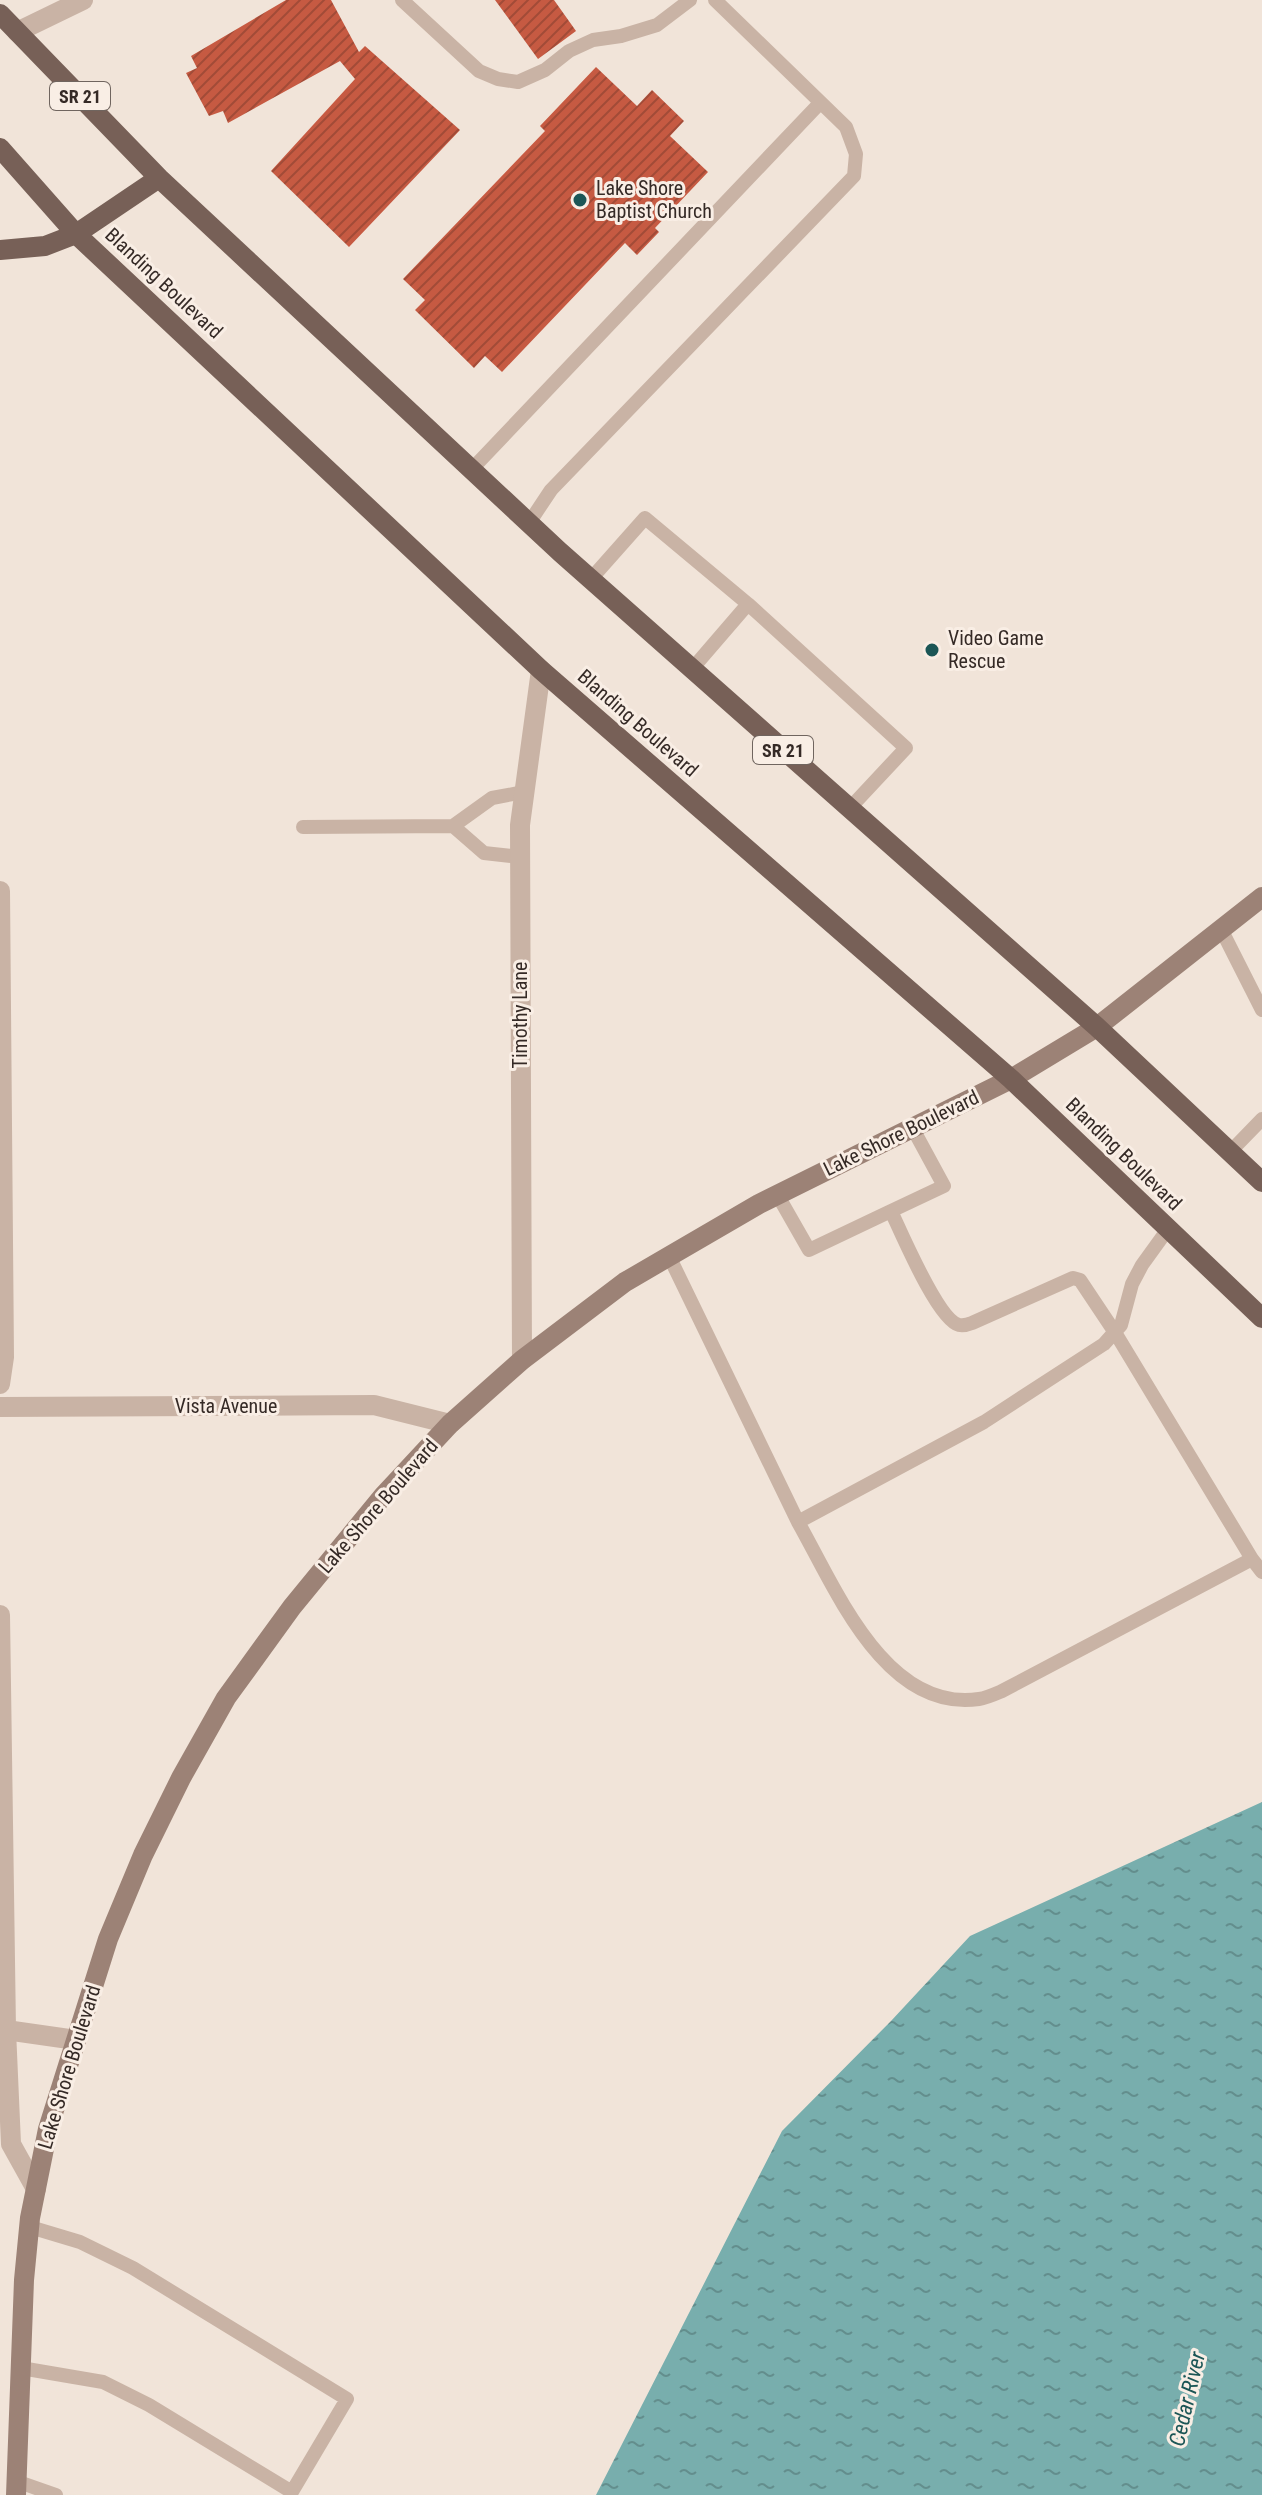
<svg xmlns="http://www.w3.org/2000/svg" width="1262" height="2495" font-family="'Roboto Condensed',sans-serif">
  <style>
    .water { fill: url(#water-ripples) }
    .building { fill: url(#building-hatch) }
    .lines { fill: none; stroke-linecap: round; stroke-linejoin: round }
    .lane { stroke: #c9b3a5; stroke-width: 14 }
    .street { stroke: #c9b3a5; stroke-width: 20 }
    .secondary { stroke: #9c8276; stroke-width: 20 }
    .primary { stroke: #776057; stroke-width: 20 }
    .poi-dot { fill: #1c5656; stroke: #f9eee5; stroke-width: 3 }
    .labels { text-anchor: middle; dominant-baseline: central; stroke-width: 6; stroke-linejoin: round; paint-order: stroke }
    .shield { fill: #f9eee5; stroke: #70655f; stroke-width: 2 }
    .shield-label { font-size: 18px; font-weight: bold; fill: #352a26 }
    .poi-label { font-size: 20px; fill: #352a26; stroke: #f9eee5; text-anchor: start }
    .street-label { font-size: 20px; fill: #352a26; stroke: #f9eee5 }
    .water-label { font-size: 22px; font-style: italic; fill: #1c5656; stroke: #f9eee5 }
  </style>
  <defs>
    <pattern id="water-ripples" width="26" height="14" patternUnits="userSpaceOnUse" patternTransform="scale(2)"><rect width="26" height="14" fill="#78aead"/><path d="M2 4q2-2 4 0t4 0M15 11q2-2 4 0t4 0" fill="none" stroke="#638e8d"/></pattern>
    <pattern id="building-hatch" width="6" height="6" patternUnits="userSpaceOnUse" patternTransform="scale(2)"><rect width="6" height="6" fill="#c65a42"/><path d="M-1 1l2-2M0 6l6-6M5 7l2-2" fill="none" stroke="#a24b37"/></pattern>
  </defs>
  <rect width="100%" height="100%" fill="#f1e4d9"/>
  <path class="water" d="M1262,1802V2495H596L782,2131L891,2021L970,1936Z"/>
  <path class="building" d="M286,0H331L359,52L365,46L460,130L349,247L271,171L355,79L340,61L228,123L223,111L209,116L186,73L197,68L191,56Z
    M495,0H554L576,31L538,59Z
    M596,67L637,106L652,90L684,121L670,136L708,172L655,228L659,232L637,255L625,243L502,372L485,356L474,368L415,310L425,300L403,279L545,131L540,126Z"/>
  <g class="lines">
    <path class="lane" d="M402,0L479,71L498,79L518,82L545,70L569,51L593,40L621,36L657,25L690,0
      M472,469L820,103
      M529,523L551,490L854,176L856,154L846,127L715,0
      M590,580L645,518L748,604L906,748L849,809
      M692,669L748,604
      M303,827L453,826
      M520,857L484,853L453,826L492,798L524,792
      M1221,929L1262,1010
      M1230,1152L1262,1119
      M777,1194L809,1250L891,1211C901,1232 938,1320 959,1325C964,1326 967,1325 972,1323L1073,1278L1080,1280L1116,1334L1252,1559L1002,1691C995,1694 986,1698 979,1699C885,1713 835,1587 798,1522
      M891,1211L944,1186L912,1127
      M669,1256L798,1522L984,1422L1104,1344L1121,1325L1132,1284L1142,1265L1168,1229
      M1252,1559L1262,1572
      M30,2227L80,2242L133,2268L347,2399L290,2495
      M21,2368L103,2382L149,2405L292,2492
      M16,2481L56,2495"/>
    <path class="street" d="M17,32L83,0
      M0,891L4,1357L0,1384
      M522,1360L520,825L541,670
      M0,1407L374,1405L450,1424
      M0,1615L6,2030L76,2040
      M6,2030L11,2144L36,2189"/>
    <path class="secondary" d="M16,2495L24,2280L30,2218L48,2129L108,1939L143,1855L181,1778L226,1698L292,1607L383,1496L450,1424L522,1360L625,1282L759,1204L1011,1079L1097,1027L1262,897"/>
    <path class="primary" d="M0,14L159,178L560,552L1097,1027L1262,1182
      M0,148L76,234L541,670L1011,1079L1262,1318
      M0,250L45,246L76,234L159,178"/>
  </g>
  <g class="poi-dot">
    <circle cx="580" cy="200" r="8"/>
    <circle cx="932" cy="650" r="8"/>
  </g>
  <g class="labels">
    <g class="shield">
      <rect x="50" y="82" width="60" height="28" rx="6"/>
      <rect x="753" y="736" width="60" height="28" rx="6"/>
    </g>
    <g class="shield-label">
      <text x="80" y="96">SR 21</text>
      <text x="783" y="750">SR 21</text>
    </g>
    <g class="poi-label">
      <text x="596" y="188">Lake Shore<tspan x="596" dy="23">Baptist Church</tspan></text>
      <text x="948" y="638">Video Game<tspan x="948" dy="23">Rescue</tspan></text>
    </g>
    <g class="street-label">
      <text transform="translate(164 283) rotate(43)">Blanding Boulevard</text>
      <text transform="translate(638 723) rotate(41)">Blanding Boulevard</text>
      <text transform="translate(520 1015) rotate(-90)">Timothy Lane</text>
      <text transform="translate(901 1133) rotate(-26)">Lake Shore Boulevard</text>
      <text transform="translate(1124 1154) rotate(44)">Blanding Boulevard</text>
      <text x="226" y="1406">Vista Avenue</text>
      <text transform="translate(378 1506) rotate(-49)">Lake Shore Boulevard</text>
      <text transform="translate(69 2067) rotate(-73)">Lake Shore Boulevard</text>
    </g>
    <g class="water-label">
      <text transform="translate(1187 2399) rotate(-77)">Cedar River</text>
    </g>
  </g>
</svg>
